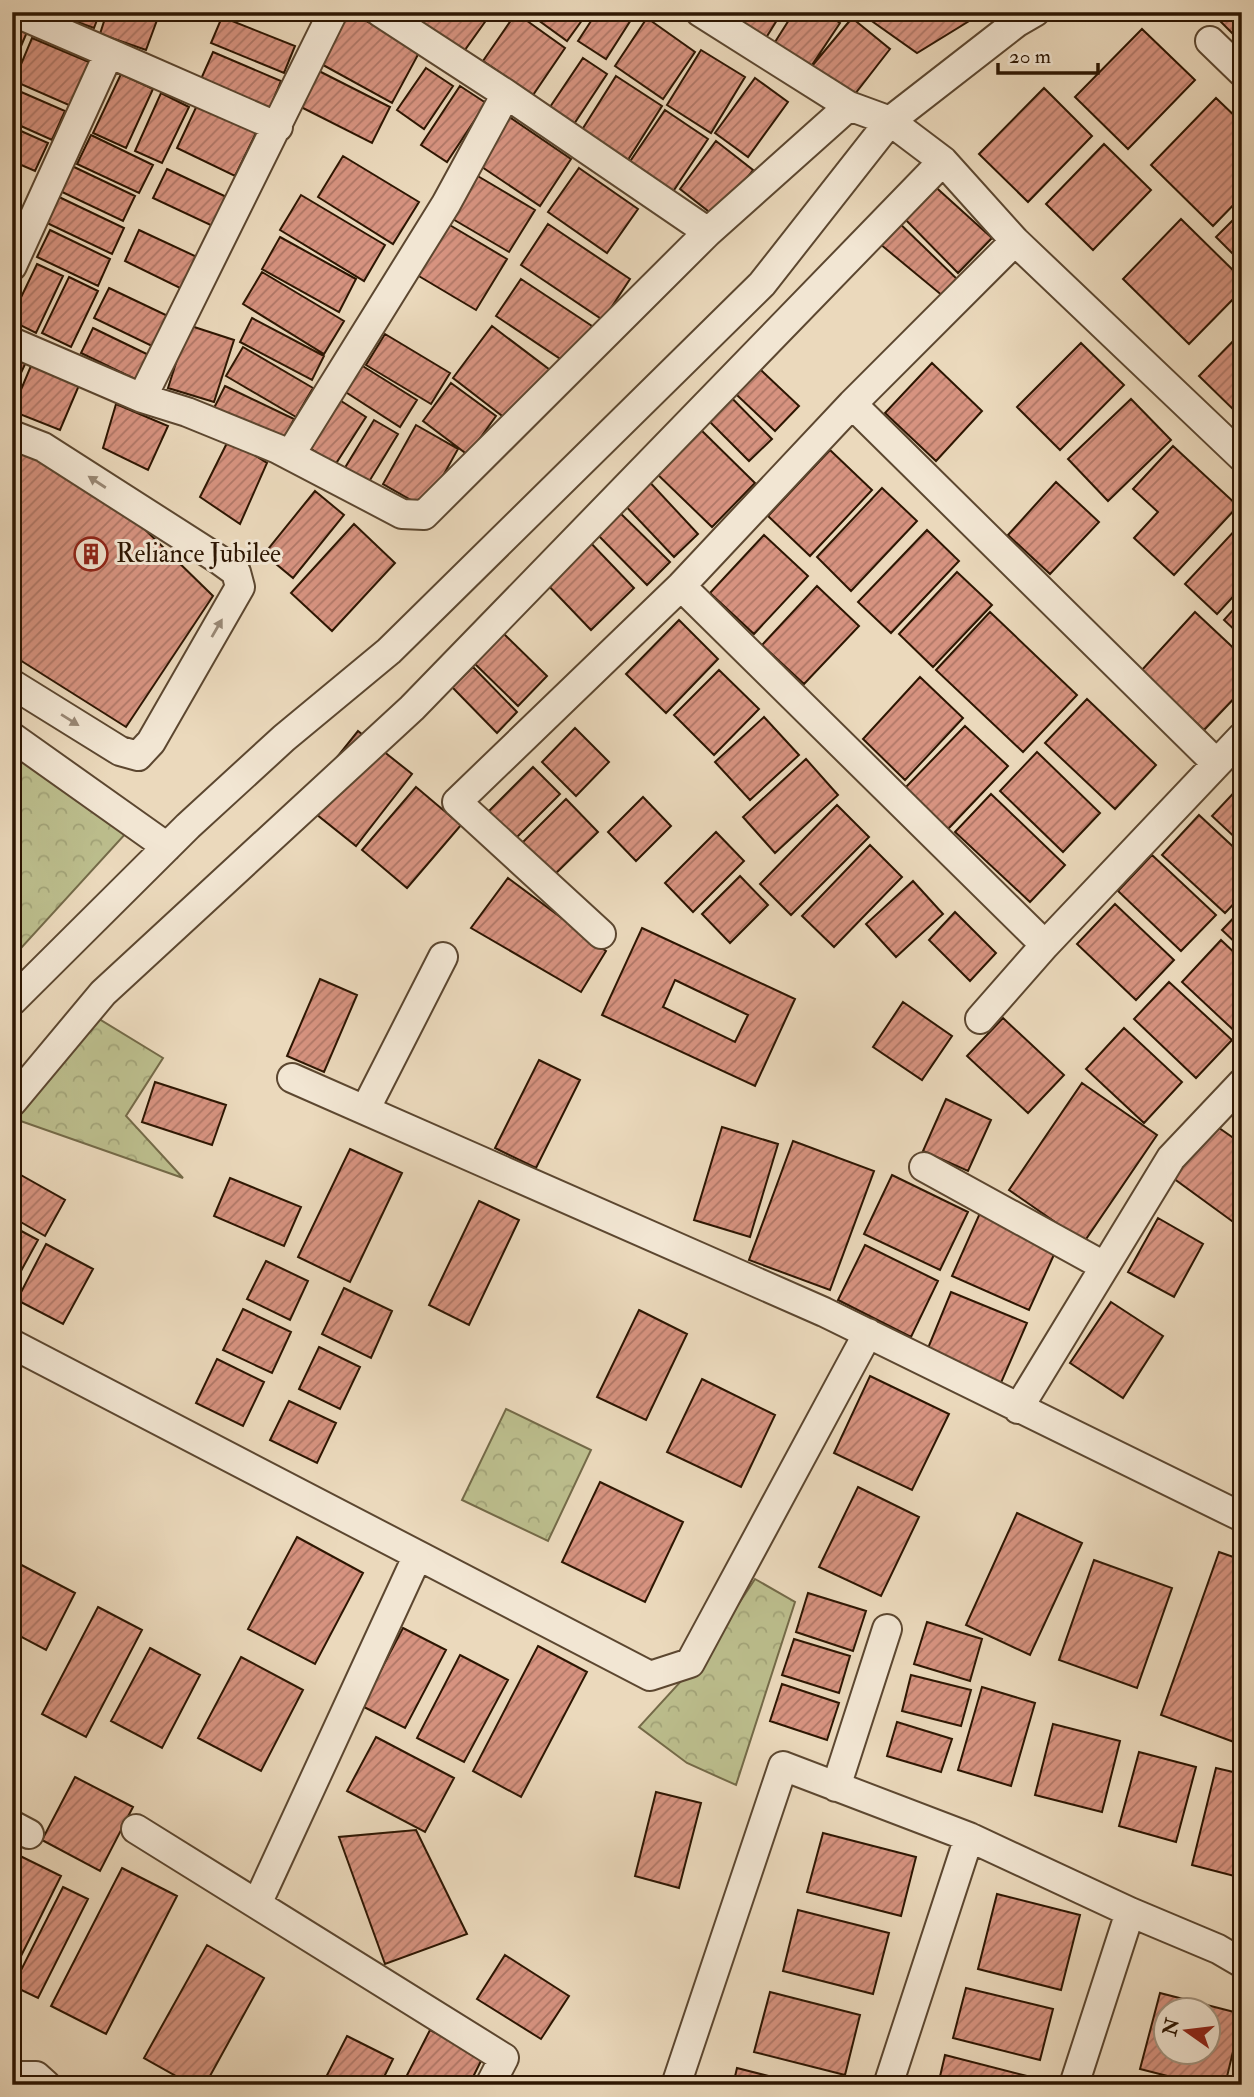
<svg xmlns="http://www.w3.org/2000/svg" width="1254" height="2097" font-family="'IM FELL Double Pica',serif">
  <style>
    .forest { fill: url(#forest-crowns); stroke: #746a48; stroke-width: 2 }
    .building { fill: url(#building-hatch); stroke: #2d1602; stroke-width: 2; fill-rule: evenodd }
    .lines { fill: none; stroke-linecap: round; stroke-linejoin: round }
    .street-casing { stroke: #5c4730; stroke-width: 32 }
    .street { stroke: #f2e6d3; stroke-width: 28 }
    .oneway { fill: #998875 }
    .labels { text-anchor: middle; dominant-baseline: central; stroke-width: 6; stroke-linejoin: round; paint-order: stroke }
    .poi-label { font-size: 26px; fill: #2d1602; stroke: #f2e6d3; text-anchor: start }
  </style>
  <defs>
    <pattern id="forest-crowns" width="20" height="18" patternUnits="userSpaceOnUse" patternTransform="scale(1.75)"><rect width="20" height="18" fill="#bcbe8d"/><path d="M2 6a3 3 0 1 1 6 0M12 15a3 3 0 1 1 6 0" fill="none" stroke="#a2a378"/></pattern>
    <pattern id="building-hatch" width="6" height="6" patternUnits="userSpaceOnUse" patternTransform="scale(1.75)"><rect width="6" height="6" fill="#d79380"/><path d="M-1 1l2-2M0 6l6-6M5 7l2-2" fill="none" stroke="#af7767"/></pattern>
  </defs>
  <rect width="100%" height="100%" fill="#ebd9bc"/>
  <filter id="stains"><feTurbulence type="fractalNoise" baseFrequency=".00286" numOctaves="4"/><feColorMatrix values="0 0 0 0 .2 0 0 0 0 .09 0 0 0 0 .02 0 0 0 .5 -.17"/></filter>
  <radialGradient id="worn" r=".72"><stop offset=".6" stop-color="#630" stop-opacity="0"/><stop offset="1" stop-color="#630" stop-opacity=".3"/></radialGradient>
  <path class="forest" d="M12,753L128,831L12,958Z
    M86,1011L163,1058L126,1116L183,1178L12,1118V1096Z
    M506,1409L591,1450L548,1541L462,1500Z
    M755,1579L795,1602L736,1785L687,1763L639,1727L705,1655Z"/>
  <path class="building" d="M68,12H100L94,28L66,18Z
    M107,12H160L146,50L100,34Z
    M340,12H350L420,51L392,103L314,60Z
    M419,12H492L462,54L414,19Z
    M527,12H588L567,41Z
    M597,12H636L606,59L578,41Z
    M720,12H782L764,41Z
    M794,12H824L840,23L806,74L770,50Z
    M859,12H975L979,15L917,53Z
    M1230,12H1242V43L1221,22Z
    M516,13L565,48L533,95L483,61Z
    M222,17L295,46L284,73L211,43Z
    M647,18L695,52L663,99L615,66Z
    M852,18L890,49L851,99L812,66Z
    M12,26L27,32L16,58L12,57Z
    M1142,29L1195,80L1128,149L1075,97Z
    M32,38L89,62L71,106L14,81Z
    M701,50L745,77L711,133L667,105Z
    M213,52L281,81L270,108L201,79Z
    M583,58L607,74L572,127L548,110Z
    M313,68L390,107L372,143L295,104Z
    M426,68L453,86L424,129L397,110Z
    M121,74L153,89L126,148L93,133Z
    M616,76L662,106L626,163L580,133Z
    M755,78L788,102L748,157L715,133Z
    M460,86L486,103L447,162L421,145Z
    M12,88L65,111L52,140L12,122Z
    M1044,88L1092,136L1028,202L979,154Z
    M161,93L189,107L162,163L135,151Z
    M1216,98L1242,123V196L1213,226L1151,165Z
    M199,101L258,129L235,176L177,148Z
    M665,110L708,139L672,193L629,163Z
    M508,116L571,159L540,206L476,163Z
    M12,127L48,143L35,171L12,161Z
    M91,135L153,165L139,193L77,164Z
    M716,141L753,170L717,218L680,189Z
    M1104,144L1151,190L1093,250L1046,204Z
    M343,156L419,202L393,244L318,197Z
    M72,166L135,196L123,221L60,191Z
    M579,168L638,209L607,253L548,212Z
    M167,169L233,200L219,229L153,198Z
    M476,175L535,210L509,252L451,218Z
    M930,182L992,238L958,273L900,214Z
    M301,195L385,245L364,281L280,230Z
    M59,197L124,228L112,254L47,223Z
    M1242,211V263L1216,237Z
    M893,217L959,281L944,297L874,239Z
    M1181,219L1242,279V290L1189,344L1123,279Z
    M448,224L507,259L476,310L417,275Z
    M548,224L630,279L603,320L521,265Z
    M50,230L110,259L98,286L37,257Z
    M139,230L197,257L182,289L125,261Z
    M280,237L356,279L339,312L262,269Z
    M37,264L63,276L36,333L12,321V316Z
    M262,272L344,321L324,354L243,304Z
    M69,277L98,291L71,347L42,333Z
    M521,279L592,326L568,364L496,316Z
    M109,288L170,317L156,348L94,318Z
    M252,318L324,356L312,380L240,342Z
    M188,325L234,340L214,402L168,388Z
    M492,326L554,373L514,425L453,378Z
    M93,328L155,358L143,383L81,353Z
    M1242,332V418L1199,376Z
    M385,334L450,373L431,404L366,365Z
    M1081,343L1124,385L1060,450L1017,407Z
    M243,347L313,388L296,417L226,376Z
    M12,354L27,360L12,392Z
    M746,356L799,406L775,431L722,381Z
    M33,361L80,383L60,430L12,411Z
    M932,363L982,411L936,461L885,413Z
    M361,365L417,400L400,427L344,391Z
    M451,383L496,416L468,455L423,421Z
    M719,385L772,439L749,461L696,408Z
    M225,386L294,419L282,444L213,410Z
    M338,399L366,417L335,465L307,446Z
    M1131,399L1171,440L1108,501L1068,459Z
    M116,404L168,426L148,470L103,448Z
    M374,420L398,434L367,485L343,471Z
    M416,425L458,449L425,508L383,484Z
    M697,426L755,483L712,527L654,471Z
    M229,439L267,463L240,524L200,497Z
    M1173,446L1238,506L1174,575L1134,538L1158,512L1133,489Z
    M12,450L50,464L126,511L213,596L126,727L12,655Z
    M830,450L872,490L810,556L768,516Z
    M644,476L698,534L674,557L619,499Z
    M1056,482L1099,522L1050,574L1008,535Z
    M882,488L917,521L851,591L817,557Z
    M315,491L344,515L293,578L264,554Z
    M614,507L670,562L647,585L592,529Z
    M354,524L395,563L332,631L291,593Z
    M1237,528L1242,532V587L1217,614L1185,584Z
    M927,530L959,561L891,633L858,602Z
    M764,535L808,576L754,634L710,593Z
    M586,538L634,588L591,630L543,580Z
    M957,572L992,605L933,667L899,634Z
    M817,586L859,626L804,684L762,645Z
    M1242,600V637L1224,620Z
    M990,612L1077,695L1023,752L936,670Z
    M1195,612L1242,656V690L1204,730L1141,671Z
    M679,620L718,659L666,713L626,674Z
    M503,633L547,676L518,706L474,663Z
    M473,667L517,712L497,733L452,687Z
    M719,670L759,709L714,755L674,715Z
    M920,677L963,718L905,780L863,739Z
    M1087,699L1156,765L1115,809L1045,743Z
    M764,717L799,755L750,800L715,762Z
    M965,726L1008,766L948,829L905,788Z
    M575,728L609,762L576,796L542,762Z
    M358,731L412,774L356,846L301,802Z
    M1037,752L1100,813L1063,852L1000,791Z
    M806,759L838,795L775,853L743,817Z
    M533,767L560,794L512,842L485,815Z
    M1242,784V844L1212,816Z
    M416,787L461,825L407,888L362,850Z
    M991,794L1065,865L1030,902L955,832Z
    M643,797L671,826L636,861L608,832Z
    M566,799L598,832L549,880L517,848Z
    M837,805L869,837L791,915L760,884Z
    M1199,815L1242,855V895L1225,913L1162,855Z
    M716,832L744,861L693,912L665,883Z
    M870,845L902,877L834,947L802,916Z
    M1152,855L1216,915L1181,951L1118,891Z
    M740,876L768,905L730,943L702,914Z
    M508,878L606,951L581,992L471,928Z
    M913,881L943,914L896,957L866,924Z
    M1115,904L1174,960L1136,1000L1077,944Z
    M1242,909V949L1222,930Z
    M955,912L996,953L970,981L929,940Z
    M642,928L795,999L755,1086L602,1015ZM675,980L748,1015L735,1042L663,1007Z
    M1221,940L1242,960V1038L1182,982Z
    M320,979L357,995L324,1072L287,1056Z
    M1169,982L1232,1040L1196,1078L1134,1019Z
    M903,1002L952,1036L922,1080L873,1047Z
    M1003,1018L1064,1075L1028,1113L967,1056Z
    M1124,1028L1182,1082L1144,1123L1086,1069Z
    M539,1060L580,1080L536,1168L495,1148Z
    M155,1082L226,1105L212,1145L142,1122Z
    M1082,1083L1157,1135L1084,1242L1009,1190Z
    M946,1099L991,1120L968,1171L923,1151Z
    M1212,1123L1242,1144V1217L1236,1224L1173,1178Z
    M722,1127L778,1144L750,1237L694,1220Z
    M793,1141L874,1171L830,1290L749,1260Z
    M350,1149L402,1173L350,1282L298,1257Z
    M12,1170L65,1200L45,1236L12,1217Z
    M892,1175L968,1212L940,1270L864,1234Z
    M230,1178L301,1207L284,1246L214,1216Z
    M479,1201L519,1220L469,1325L429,1305Z
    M980,1213L1057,1248L1029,1310L952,1276Z
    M1158,1218L1203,1244L1174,1297L1128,1272Z
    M12,1226L38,1240L16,1280L12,1277Z
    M46,1244L93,1269L63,1324L17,1300Z
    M865,1245L938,1281L911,1337L838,1300Z
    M266,1261L308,1281L290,1320L247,1299Z
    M344,1288L392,1311L371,1358L322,1334Z
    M951,1292L1027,1323L1000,1385L926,1353Z
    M1111,1302L1163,1336L1123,1398L1070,1363Z
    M243,1309L291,1332L272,1373L223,1350Z
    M639,1310L687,1334L646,1420L597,1397Z
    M319,1347L360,1367L340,1409L299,1389Z
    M217,1359L264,1382L243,1426L196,1403Z
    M870,1376L949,1414L912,1490L834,1453Z
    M702,1379L775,1415L741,1487L667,1452Z
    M289,1401L336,1423L317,1463L270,1440Z
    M600,1482L683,1522L645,1602L562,1562Z
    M858,1487L919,1517L881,1596L819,1567Z
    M1017,1513L1082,1543L1030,1655L966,1625Z
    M297,1537L363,1573L315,1664L248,1629Z
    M1219,1552L1242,1560V1745L1161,1715Z
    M12,1560L75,1593L46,1650L12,1632Z
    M1094,1560L1172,1588L1137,1688L1059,1660Z
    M808,1593L866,1611L853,1651L796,1632Z
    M98,1607L142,1630L86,1737L42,1714Z
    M927,1622L982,1639L970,1681L914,1664Z
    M403,1628L446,1650L405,1728L362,1706Z
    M794,1639L850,1656L839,1693L782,1675Z
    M538,1646L587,1672L521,1797L473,1771Z
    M150,1648L200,1675L162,1748L111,1721Z
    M460,1655L508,1680L464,1762L417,1738Z
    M241,1657L303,1690L261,1771L198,1738Z
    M911,1675L971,1690L961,1726L902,1711Z
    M782,1684L839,1703L827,1740L770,1721Z
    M982,1687L1035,1703L1011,1786L958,1770Z
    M897,1722L952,1739L941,1772L887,1756Z
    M1053,1724L1120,1741L1102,1812L1035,1795Z
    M376,1737L454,1778L425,1832L347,1791Z
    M1139,1752L1196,1767L1176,1842L1119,1826Z
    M1216,1768L1242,1774V1878L1192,1865Z
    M75,1777L133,1807L100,1871L42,1840Z
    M656,1792L701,1803L679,1888L635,1876Z
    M416,1830L467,1934L385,1964L339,1837Z
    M823,1833L916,1857L901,1916L807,1892Z
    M12,1852L61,1876L12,1974Z
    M122,1868L177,1896L106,2034L51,2006Z
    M63,1887L88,1899L38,1998L13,1986Z
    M997,1894L1080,1915L1061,1990L978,1969Z
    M798,1910L889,1933L873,1994L783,1971Z
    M207,1945L264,1978L205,2085H192L144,2058Z
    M505,1955L569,1996L541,2039L477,1999Z
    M966,1988L1053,2009L1040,2060L953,2038Z
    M770,1992L860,2015L845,2075L754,2052Z
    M1160,1993L1242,2014L1225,2085H1203L1140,2069ZM1166,2010H1208V2052H1166Z
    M430,2030L483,2057L469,2085H402Z
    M347,2036L393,2059L380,2085H322Z
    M945,2055L1031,2077L1029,2085H938Z
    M737,2068L804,2085H733Z"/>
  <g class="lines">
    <defs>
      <path id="street" d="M380,12L506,94L708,232L849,106
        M700,12L849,106L890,121L943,161L1015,241L1242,457
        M1210,41L1242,72
        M109,53L278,127
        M12,266L109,53L14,12
        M12,342L142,398L187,412L278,449L402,514L424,515L708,232
        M142,398L333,12
        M852,404L1216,763
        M12,435L43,447L218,559L236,572L240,587L151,742L138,756L120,751L12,684
        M290,455L446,204L506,94
        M681,586L1045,945
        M12,737L167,847
        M601,934L457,802L681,586L852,404L1015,241
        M12,1001L188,826L284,738L389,651L762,284L890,121L1016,23L1035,12
        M980,1019L1045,945L1242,737
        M292,1078L824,1312L1242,1517
        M12,1102L103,993L412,708L943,161
        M365,1110L443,957
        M924,1167L1104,1266
        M12,1344L650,1676L690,1663L868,1333
        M1018,1409L1171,1158L1242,1083
        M836,1787L887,1629
        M12,1825L29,1834
        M136,1829L504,2058L490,2085
        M257,1904L417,1557
        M12,2076H36L46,2085
        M676,2085L783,1766L969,1837L1130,1912L1218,1949L1242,1963
        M888,2085L969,1837
        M1074,2085L1130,1912"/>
    </defs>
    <use href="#street" class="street-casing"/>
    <use href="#street" class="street"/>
  </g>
  <defs><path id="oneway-solid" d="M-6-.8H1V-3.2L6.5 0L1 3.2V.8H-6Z" transform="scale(1.75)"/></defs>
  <g class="oneway">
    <use href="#oneway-solid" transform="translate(97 482) rotate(-147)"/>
    <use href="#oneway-solid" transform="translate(217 628) rotate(-60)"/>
    <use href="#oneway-solid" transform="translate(70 720) rotate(32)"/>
  </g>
  <defs>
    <symbol id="building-ring" viewBox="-11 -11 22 22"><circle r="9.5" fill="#f2e6d3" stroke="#8f2418" stroke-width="1.5"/><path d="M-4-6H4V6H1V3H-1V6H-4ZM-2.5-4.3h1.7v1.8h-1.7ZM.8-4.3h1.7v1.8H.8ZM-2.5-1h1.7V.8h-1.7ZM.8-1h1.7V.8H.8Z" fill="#8f2418"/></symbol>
  </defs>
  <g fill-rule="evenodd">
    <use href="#building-ring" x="72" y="535" width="38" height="38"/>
  </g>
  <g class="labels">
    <g class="poi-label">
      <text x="116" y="554">Reliance Jubilee</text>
    </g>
  </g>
  <rect width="1254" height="2097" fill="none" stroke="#ebd9bc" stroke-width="42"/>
  <rect x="14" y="14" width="1226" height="2069" fill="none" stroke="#2d1602" stroke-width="3.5"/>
  <rect x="21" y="21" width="1212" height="2055" fill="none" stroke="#2d1602" stroke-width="2"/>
  <g transform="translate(1187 2031) rotate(284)"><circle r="33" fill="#f2e6d3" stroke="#a3937f" stroke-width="2"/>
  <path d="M0-5L12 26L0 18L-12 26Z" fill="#8f2418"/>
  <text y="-10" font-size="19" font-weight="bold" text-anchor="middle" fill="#2d1602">N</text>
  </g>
  <path d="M998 63v10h100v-10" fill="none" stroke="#2d1602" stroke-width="3.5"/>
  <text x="1009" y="63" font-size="21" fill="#2d1602" stroke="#f2e6d3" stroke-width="5" paint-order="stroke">20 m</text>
  <rect width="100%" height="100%" filter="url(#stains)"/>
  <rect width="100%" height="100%" fill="url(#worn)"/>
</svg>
